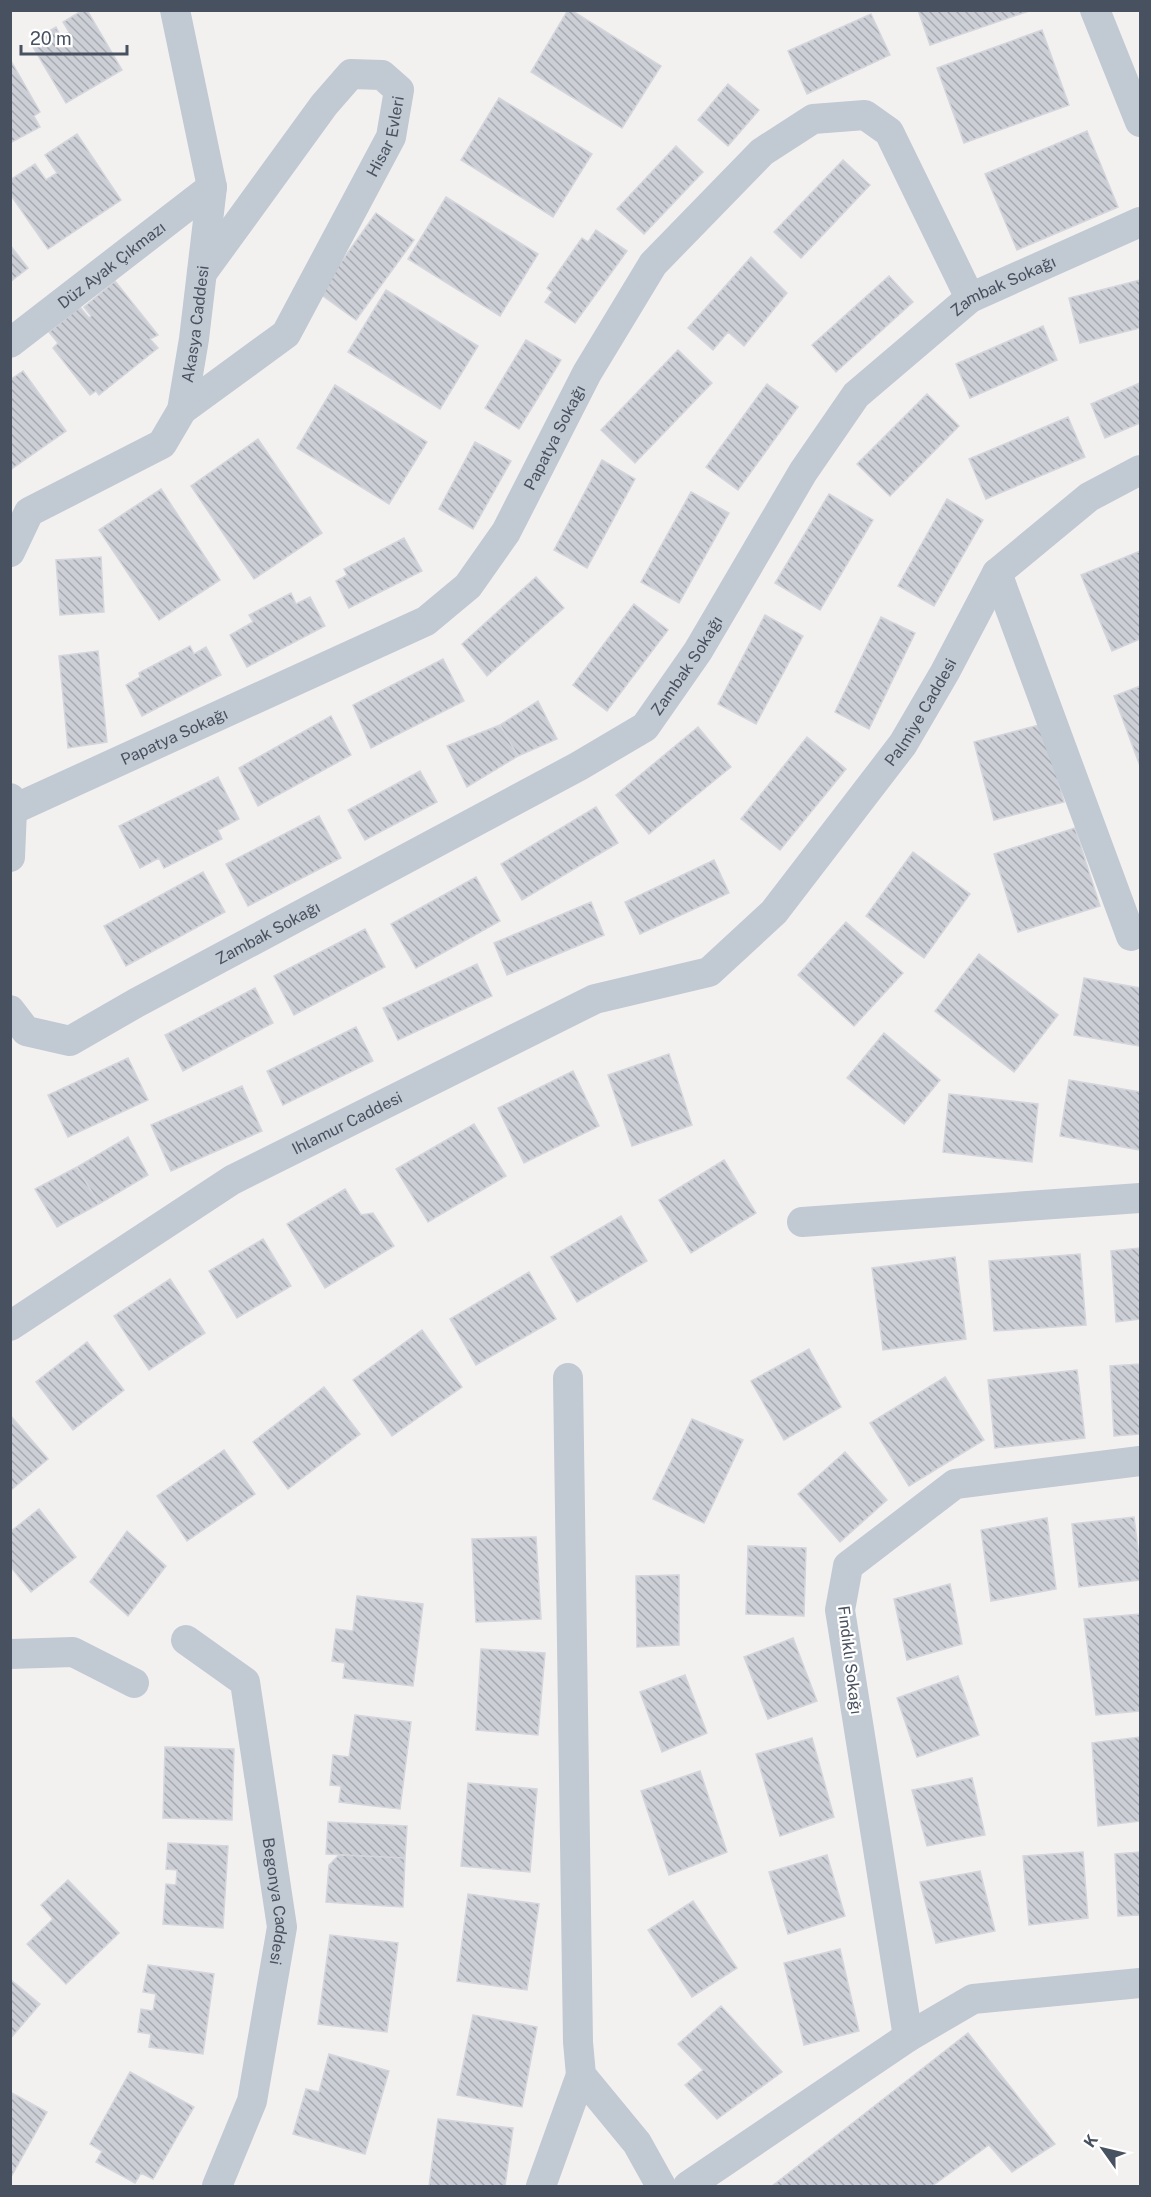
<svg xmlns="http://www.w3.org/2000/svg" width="1151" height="2197" font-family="'Public Sans',sans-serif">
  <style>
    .building { fill: url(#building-back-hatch); stroke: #d4d6dc; stroke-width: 1.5 }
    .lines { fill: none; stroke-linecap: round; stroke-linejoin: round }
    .street { stroke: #c1c9d3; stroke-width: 30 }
    .labels { text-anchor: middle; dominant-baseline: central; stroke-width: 4.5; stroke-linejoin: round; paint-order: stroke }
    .street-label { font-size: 16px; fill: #48515f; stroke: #fff }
  </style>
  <defs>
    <pattern id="building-back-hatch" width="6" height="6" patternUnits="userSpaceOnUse" patternTransform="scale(1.5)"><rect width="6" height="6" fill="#cccfd6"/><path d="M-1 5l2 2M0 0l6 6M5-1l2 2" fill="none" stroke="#a8aab1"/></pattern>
  </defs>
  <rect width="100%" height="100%" fill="#f3f1f0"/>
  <path class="building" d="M83,10H87L122,70L66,103L30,42L56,27L61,37L69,32L63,22Z
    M568,10H571L661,66L622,128L531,72Z
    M918,10H1032L930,45Z
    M871,14L890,55L807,94L788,51Z
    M1042,30L1069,105L964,143L937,68Z
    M10,59L40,112L34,116L40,127L10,143Z
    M728,84L759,110L728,146L698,120Z
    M499,98L592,154L553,217L461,160Z
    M1087,131L1118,207L1017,250L985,174Z
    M77,134L121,200L48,249L10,194V180L35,164L46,180L57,173L45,155Z
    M676,146L703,172L644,234L617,209Z
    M843,160L870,185L801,258L774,232Z
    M446,197L538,254L500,316L408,259Z
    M376,213L414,240L356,320L319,293Z
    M596,230L627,251L575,323L545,302L552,292L547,288L582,238L588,242Z
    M10,245L28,268L10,282Z
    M751,257L787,293L744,346L728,332L713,350L688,328Z
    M889,276L913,302L836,372L812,345Z
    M1140,280V328L1080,343L1069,298Z
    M115,281L158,335L150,339L158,348L99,395L96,391L90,395L53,348L58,343L49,332L80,307L89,318L91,316L84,307Z
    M386,290L478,346L440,409L348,352Z
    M1043,326L1057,360L970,398L956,364Z
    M526,340L561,360L519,429L485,408Z
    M678,350L712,383L635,463L601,430Z
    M23,371L66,431L10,470V380Z
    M1140,383V423L1105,438L1091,404Z
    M767,384L798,407L738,490L706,467Z
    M335,385L427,442L389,504L297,448Z
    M927,394L959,426L890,496L857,464Z
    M1068,417L1085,457L986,499L969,459Z
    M258,439L322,533L254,579L191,486Z
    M475,442L511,461L473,529L439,509Z
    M602,460L635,479L587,568L554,550Z
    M161,489L220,580L159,620L99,530Z
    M691,492L729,513L679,603L641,582Z
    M829,494L873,520L820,610L775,583Z
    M947,499L983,520L934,606L898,586Z
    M404,538L422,571L349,608L336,581L347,575L344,569Z
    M1140,551V639L1112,651L1081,575Z
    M101,557L104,612L60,615L56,560Z
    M536,577L564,608L487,676L462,644Z
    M291,593L296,604L310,597L325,626L247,667L230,635L253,622L249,615Z
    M634,604L668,630L607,711L573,685Z
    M765,615L803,636L756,724L718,704Z
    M881,617L915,633L869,729L835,712Z
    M190,646L194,654L206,647L221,675L142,716L126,685L140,677L139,673Z
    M98,651L107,742L68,748L59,656Z
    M443,659L464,701L371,748L353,705Z
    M1140,686V766L1114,696Z
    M538,701L557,739L518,756L500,725Z
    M331,716L351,755L258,806L239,768Z
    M1043,724L1064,802L994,820L974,742Z
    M500,725L518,756L467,787L447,746Z
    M698,727L731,767L649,834L616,795Z
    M807,737L846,769L780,850L741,819Z
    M420,771L437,802L365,840L348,810Z
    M218,777L239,819L218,830L222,839L164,868L159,858L140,868L119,826Z
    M596,807L618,843L522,900L501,864Z
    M319,816L341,858L248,906L226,864Z
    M1075,828L1100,906L1018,932L994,854Z
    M913,852L970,894L924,958L866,916Z
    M714,860L729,893L640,934L625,902Z
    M203,872L225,912L126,966L104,926Z
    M476,877L500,921L416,968L391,924Z
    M591,902L604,935L507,975L494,943Z
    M846,922L903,973L854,1026L798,975Z
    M365,929L385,967L294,1015L274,976Z
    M979,954L1058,1015L1014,1072L935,1011Z
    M477,964L492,996L398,1040L383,1008Z
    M1084,978L1140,988V1046L1074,1035Z
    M255,988L273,1023L183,1071L165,1035Z
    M356,1027L373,1061L283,1105L267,1071Z
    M884,1033L940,1080L904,1124L847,1078Z
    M669,1054L692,1125L632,1146L608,1075Z
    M128,1058L148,1100L68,1137L48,1095Z
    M573,1071L599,1126L524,1163L498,1108Z
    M1069,1080L1140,1092V1150L1060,1136Z
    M242,1086L262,1131L171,1171L151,1125Z
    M949,1094L1038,1104L1032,1162L943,1152Z
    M474,1124L506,1176L428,1222L396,1169Z
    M128,1137L148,1175L99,1204L77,1167Z
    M724,1160L756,1213L691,1253L659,1200Z
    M77,1167L99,1204L57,1227L35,1189Z
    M345,1189L361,1215L373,1213L394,1246L325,1288L287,1224Z
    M621,1216L647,1261L577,1302L551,1257Z
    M263,1239L291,1286L237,1318L209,1271Z
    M1140,1248V1319L1116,1322L1111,1251Z
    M1080,1254L1086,1325L994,1331L989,1261Z
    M955,1257L966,1339L883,1350L872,1268Z
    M529,1272L556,1319L476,1365L450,1319Z
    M170,1279L205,1333L149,1370L114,1316Z
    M422,1330L462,1387L392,1436L353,1380Z
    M87,1342L124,1390L73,1430L36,1382Z
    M809,1349L841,1407L784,1440L751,1381Z
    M1140,1364V1434L1114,1436L1110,1366Z
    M1077,1370L1085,1438L995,1448L988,1380Z
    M945,1377L984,1440L909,1486L870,1423Z
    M324,1387L360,1434L288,1489L253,1442Z
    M10,1415L48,1459L10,1491Z
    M692,1419L743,1440L704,1523L653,1499Z
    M224,1450L255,1494L187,1541L157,1496Z
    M845,1452L887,1500L840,1542L798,1494Z
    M39,1509L76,1557L31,1592L10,1566V1532Z
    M1134,1517L1140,1564V1580L1079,1587L1072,1524Z
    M1047,1518L1056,1589L991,1601L981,1530Z
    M127,1531L166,1566L128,1616L90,1582Z
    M536,1537L541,1619L476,1622L472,1539Z
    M748,1546L806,1548L804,1616L746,1614Z
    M679,1575V1645L637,1647L636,1576Z
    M950,1584L962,1644L907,1660L894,1599Z
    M357,1596L423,1604L413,1686L343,1678L345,1663L332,1661L336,1629L353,1631Z
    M1140,1614V1711L1096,1715L1084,1619Z
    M793,1638L817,1701L768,1719L744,1657Z
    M481,1649L545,1653L538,1735L476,1730Z
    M685,1675L707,1733L662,1752L640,1692Z
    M958,1676L979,1735L917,1757L897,1698Z
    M355,1715L411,1722L400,1809L339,1802L341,1786L330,1785L333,1755L349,1757Z
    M1140,1737V1821L1098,1826L1092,1743Z
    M812,1738L834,1817L780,1836L756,1754Z
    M165,1747L234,1749L232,1820L163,1818Z
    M700,1771L727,1852L669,1875L641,1791Z
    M972,1778L985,1835L927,1846L912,1790Z
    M468,1783L537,1789L530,1872L461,1866Z
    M328,1822L407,1826L405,1858L326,1854Z
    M168,1843L228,1846L223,1928L163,1924L166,1884L176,1885L177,1870L166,1869Z
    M1083,1852L1088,1918L1029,1925L1023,1856Z
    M1140,1852V1915L1118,1916L1115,1854Z
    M339,1855L405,1858L403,1907L326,1902L329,1865Z
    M827,1855L845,1916L788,1934L769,1872Z
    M980,1871L995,1931L936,1943L920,1882Z
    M68,1880L119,1933L66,1984L27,1944L53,1919L41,1905Z
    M468,1894L539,1904L527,1990L457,1981Z
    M693,1901L737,1968L692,1997L648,1930Z
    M330,1935L398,1943L387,2032L318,2024Z
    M840,1949L859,2031L804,2045L784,1963Z
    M148,1965L214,1974L203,2054L149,2047L151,2034L138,2032L141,2009L153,2011L156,1994L143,1992Z
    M10,1979L40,2004L10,2039Z
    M721,2006L782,2072L717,2119L685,2085L703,2070L678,2044Z
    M473,2015L537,2027L522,2107L457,2095Z
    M968,2033L1055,2144L1012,2172L989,2145L932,2186H772Z
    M329,2054L389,2071L365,2154L293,2134L306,2089L319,2092Z
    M130,2072L194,2107L153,2179L141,2173L135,2183L96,2162L102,2151L90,2144Z
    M10,2092L47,2112L10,2179Z
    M438,2119L513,2128L505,2186H429Z"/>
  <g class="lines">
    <g class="street">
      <path d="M1095,10L1140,122"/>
      <path id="s1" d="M10,343L212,187"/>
      <path id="s2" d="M182,410L286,334L391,137L399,90L382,75L351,74L324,105L202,273"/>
      <path id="s3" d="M10,552L29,512L162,444L182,410L194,339L212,187L175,10"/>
      <path d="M997,573L1131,936"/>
      <path d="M10,798L12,810L10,857"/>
      <path id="s4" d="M12,810L426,621L468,586L506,532L587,373L653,264L762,152L813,119L865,115L889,132L970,298"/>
      <path id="s5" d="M10,1010L26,1031L70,1041L136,1003L579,766L645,727L698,651L803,472L856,395L970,298L1140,222"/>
      <path d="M802,1222L1140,1198"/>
      <path id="s6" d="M10,1326L232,1180L595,999L709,972L774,912L903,744L945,672L997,573L1089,497L1140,470"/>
      <path d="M568,1378L578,2042L581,2075L637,2143L661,2186"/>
      <path id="s7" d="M186,1640L245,1682L282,1927L252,2101L217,2186"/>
      <path d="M10,1654L73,1652L134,1683"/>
      <path d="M908,2037L840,1610L848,1566L955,1484L1140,1461"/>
      <path d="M541,2186L581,2075"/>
      <path d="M688,2186L908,2037L973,1999L1140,1983"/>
    </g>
  </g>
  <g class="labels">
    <g class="street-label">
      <text stroke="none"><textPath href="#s2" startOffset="351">Hisar Evleri</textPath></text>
      <text stroke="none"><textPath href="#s1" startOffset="128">Düz Ayak Çıkmazı</textPath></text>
      <text stroke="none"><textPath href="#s5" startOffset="1305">Zambak Sokağı</textPath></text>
      <text stroke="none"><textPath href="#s3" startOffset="320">Akasya Caddesi</textPath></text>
      <text stroke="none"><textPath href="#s4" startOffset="682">Papatya Sokağı</textPath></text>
      <text stroke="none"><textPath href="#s5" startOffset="801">Zambak Sokağı</textPath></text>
      <text stroke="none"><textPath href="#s6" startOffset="1125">Palmiye Caddesi</textPath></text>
      <text stroke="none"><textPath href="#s4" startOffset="178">Papatya Sokağı</textPath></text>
      <text stroke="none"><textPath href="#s5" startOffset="297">Zambak Sokağı</textPath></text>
      <text stroke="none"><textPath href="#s6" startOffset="394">Ihlamur Caddesi</textPath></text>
      <text transform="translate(850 1660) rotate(83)">Fındıklı Sokağı</text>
      <text stroke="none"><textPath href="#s7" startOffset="294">Begonya Caddesi</textPath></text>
    </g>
  </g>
  <rect width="1151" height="2197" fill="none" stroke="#48515f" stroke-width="24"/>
  <g transform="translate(1103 2149) rotate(304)" stroke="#ffffff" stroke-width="4.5" paint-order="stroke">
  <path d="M0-4.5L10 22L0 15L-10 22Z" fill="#48515f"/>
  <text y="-9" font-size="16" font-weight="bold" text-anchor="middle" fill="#48515f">K</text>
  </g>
  <path d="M21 45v9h106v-9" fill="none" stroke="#48515f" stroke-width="3"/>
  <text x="30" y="45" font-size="18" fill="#48515f" stroke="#ffffff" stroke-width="4.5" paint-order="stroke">20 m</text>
</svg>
